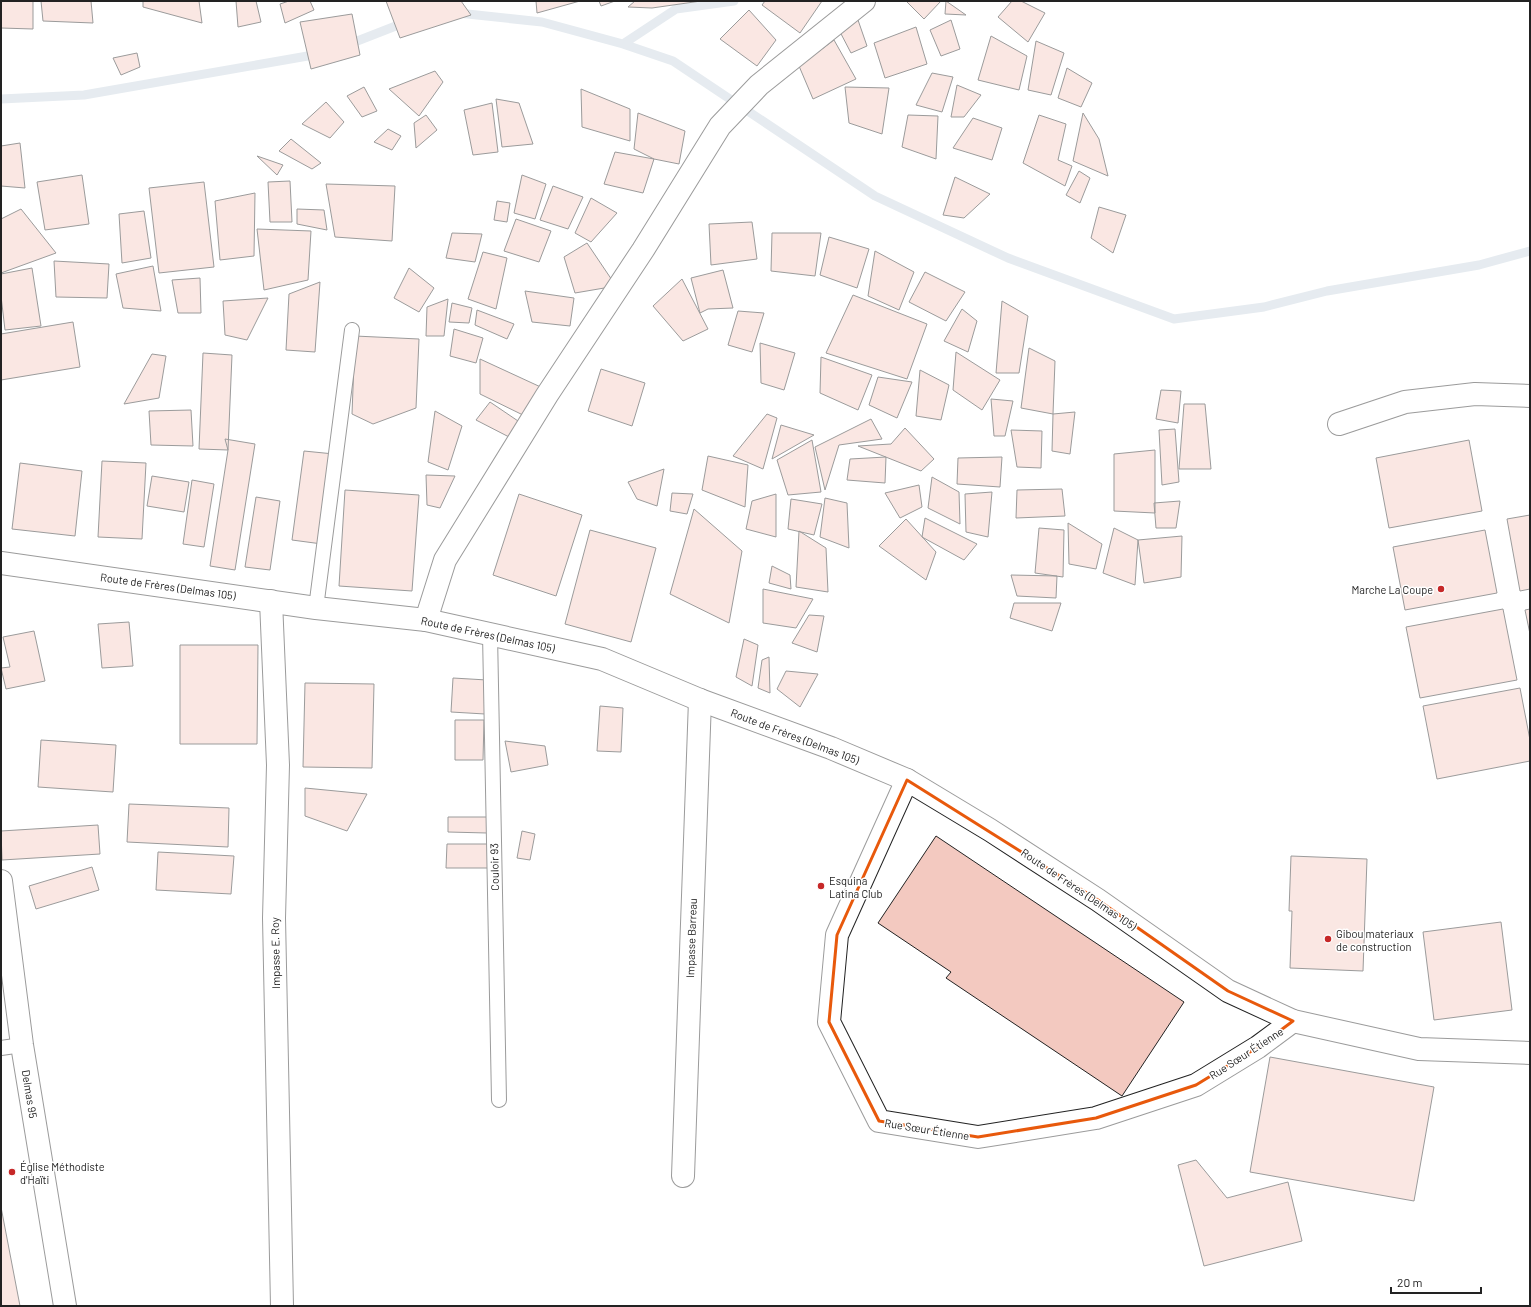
<svg xmlns="http://www.w3.org/2000/svg" width="1531" height="1307" font-family="Barlow,sans-serif">
  <style>
    .lines { fill: none; stroke-linecap: round; stroke-linejoin: round }
    .stream { stroke: #c7d3dd; stroke-width: 9 }
    .building { fill: #f3c9c0; stroke: #222 }
    .lane-casing { stroke: #222; stroke-width: 16 }
    .street-casing { stroke: #222; stroke-width: 24 }
    .secondary-casing { stroke: #222; stroke-width: 24 }
    .lane { stroke: #fff; stroke-width: 14 }
    .street { stroke: #fff; stroke-width: 22 }
    .secondary { stroke: #fff; stroke-width: 22 }
    .marked { fill: none; stroke: #e8590c; stroke-width: 3; stroke-linejoin: round }
    .poi-dot { fill: #c62828; stroke: #fff; stroke-width: 1.5 }
    .labels { text-anchor: middle; dominant-baseline: central; stroke-width: 3; stroke-linejoin: round; paint-order: stroke }
    .street-label { font-size: 11px; fill: #222; stroke: #fff }
    .poi-label { font-size: 11px; fill: #222; stroke: #fff; text-anchor: start }
  </style>
  <rect width="100%" height="100%" fill="#fff"/>
  <g class="lines">
    <path class="stream" d="M458,13L542,22L623,44L673,61L875,196L1008,258L1174,319L1264,307L1327,291L1479,265L1530,251
      M623,44L676,9L734,1
      M347,45L406,22
      M1,99L84,95L319,54"/>
  </g>
  <path class="building" d="M1,1H33V29L1,28Z
    M41,1H91L93,23L43,21Z
    M143,1H199L202,23L143,7Z
    M236,1H256L261,22L238,27Z
    M289,1H310L314,10L285,23L280,4Z
    M386,1H461L471,15L400,38Z
    M536,1H580L537,13Z
    M599,1H615L601,6Z
    M635,1H701L652,8L628,7Z
    M765,1H822L800,33L762,5Z
    M906,1H941L924,19Z
    M946,1L966,15L945,14Z
    M1012,1H1021L1045,13L1028,42L998,17Z
    M749,10L776,40L757,66L720,39Z
    M352,14L360,55L311,69L300,22Z
    M858,20L867,46L851,53L839,30Z
    M951,20L960,49L941,56L930,30Z
    M916,27L927,64L885,78L874,43Z
    M991,36L1027,56L1019,90L978,80Z
    M834,40L856,79L813,99L799,66Z
    M1036,41L1064,53L1051,95L1028,90Z
    M137,53L140,67L121,75L113,58Z
    M1067,68L1092,83L1081,107L1058,98Z
    M435,71L443,82L419,116L389,89Z
    M932,73L953,77L942,112L916,105Z
    M957,85L981,95L964,117H951Z
    M364,87L377,111L362,117L347,96Z
    M845,87L889,88L882,134L849,123Z
    M581,89L630,109V141L582,127Z
    M496,99L519,103L533,144L502,147Z
    M326,102L344,122L330,138L302,124Z
    M492,103L498,152L473,155L464,110Z
    M638,113L685,131L679,164L654,159L634,149Z
    M1083,113L1099,139L1108,176L1073,161Z
    M426,115L437,130L416,148L414,123Z
    M908,115L938,116L936,159L902,147Z
    M1039,115L1066,124L1058,160L1072,166L1065,186L1023,163Z
    M973,118L1002,128L992,160L953,148Z
    M388,129L401,136L392,150L374,142Z
    M291,139L321,163L312,169L279,151Z
    M20,143L25,188L1,186V146Z
    M615,152L654,159L643,193L604,184Z
    M257,156L283,165L277,175Z
    M1079,171L1090,178L1080,203L1066,195Z
    M82,175L89,224L45,230L37,182Z
    M522,175L546,184L535,219L514,213Z
    M955,177L990,194L964,218L943,215Z
    M290,181L292,222H270L268,182Z
    M204,182L214,267L159,273L149,188Z
    M326,184L395,186L392,241L335,237Z
    M553,186L583,197L568,229L540,220Z
    M255,193L254,256L220,260L215,201Z
    M591,198L617,213L591,242L575,233Z
    M497,201L510,203L507,222L494,220Z
    M1099,207L1126,215L1113,253L1091,238Z
    M21,209L56,253L1,273V219Z
    M297,209L324,210L327,230L297,224Z
    M144,211L151,258L122,263L119,214Z
    M516,219L551,231L539,262L504,251Z
    M752,222L757,259L711,265L709,224Z
    M257,229L311,231L308,280L264,290Z
    M452,233L482,234L475,262L446,258Z
    M772,233H821L815,276L771,271Z
    M829,237L869,249L857,288L820,275Z
    M587,243L616,286L575,293L564,257Z
    M875,251L914,272L899,310L868,296Z
    M483,252L507,258L496,309L468,299Z
    M54,261L109,264L107,298L56,297Z
    M153,266L161,311L123,308L116,274Z
    M32,268L41,326L5,330L1,296V274Z
    M409,268L434,288L419,312L394,298Z
    M723,270L733,308L708,309L700,313L691,278Z
    M925,272L965,292L946,321L909,302Z
    M200,278L201,313H178L172,280Z
    M682,279L708,329L683,341L653,306Z
    M320,282L315,352L286,350L289,294Z
    M525,291L574,298L570,326L532,322Z
    M853,295L927,324L907,379L826,353Z
    M268,298L247,340L225,335L223,301Z
    M448,299L444,336H426L427,307Z
    M1002,301L1028,316L1019,373H996Z
    M452,303L472,308L469,323L449,322Z
    M962,309L977,321L968,352L944,341Z
    M477,310L514,324L507,339L475,325Z
    M738,311L764,313L752,352L728,345Z
    M73,322L80,367L1,380V334Z
    M454,329L483,338L476,363L450,356Z
    M355,336L419,339L416,408L373,424L352,414Z
    M760,343L795,353L784,390L761,383Z
    M1029,348L1055,361L1053,414L1021,408Z
    M956,352L1000,380L982,410L953,390Z
    M203,353L232,355L228,450L199,449Z
    M152,354L166,356L159,398L124,404Z
    M821,357L872,375L858,410L820,393Z
    M480,359L545,389L527,417L480,394Z
    M601,369L645,383L632,426L588,411Z
    M920,370L949,385L941,420L916,416Z
    M878,377L912,382L897,418L869,405Z
    M1161,390L1181,391L1178,423L1156,419Z
    M991,399L1013,401L1005,436H994Z
    M490,402L521,423L511,438L476,420Z
    M1184,404H1205L1211,469H1179Z
    M191,410L193,446L151,445L149,411Z
    M435,411L462,426L448,470L428,462Z
    M1075,412L1070,454L1052,451L1053,414Z
    M767,414L777,418L763,469L733,456Z
    M871,419L882,439L839,445L825,490L815,447Z
    M781,425L814,435L772,459Z
    M905,428L934,459L921,471L858,446L891,444Z
    M1175,429L1179,482L1162,485L1159,430Z
    M1011,430L1042,431L1041,468L1017,467Z
    M225,439L255,444L235,570L210,566L228,450Z
    M812,440L821,492L788,495L777,460Z
    M1469,440L1482,511L1389,528L1376,458Z
    M1155,450V513L1114,511V454Z
    M304,451L334,454L322,544L292,540Z
    M708,456L748,465L745,507L702,490Z
    M886,457L885,483L847,480L850,459Z
    M1002,457L1000,487L957,484L958,458Z
    M102,461L146,463L142,539L98,537Z
    M20,463L82,471L75,536L12,529Z
    M664,469L657,506L637,499L628,482Z
    M426,475L455,476L440,508L427,505Z
    M152,476L189,482L184,512L147,506Z
    M932,477L959,492L960,524L928,508Z
    M192,480L214,484L204,547L183,544Z
    M919,485L922,507L900,518L885,493Z
    M1062,489L1065,516L1016,518L1017,490Z
    M345,490L419,495L412,591L339,586Z
    M992,492L988,537L966,532L965,494Z
    M672,493L693,494L687,514L670,511Z
    M519,494L582,515L556,596L493,575Z
    M776,494V537L746,529L752,501Z
    M256,497L280,501L270,570L245,567Z
    M825,498L847,503L849,548L820,537Z
    M791,499L822,504L814,535L788,529Z
    M1180,501L1176,528H1156L1154,503Z
    M694,509L742,551L729,623L670,594Z
    M1530,515V589L1520,591L1507,519Z
    M925,518L977,544L964,560L922,537Z
    M906,519L936,552L926,580L879,546Z
    M1068,523L1102,544L1096,569L1069,564Z
    M1039,528L1064,530L1063,577L1035,573Z
    M1114,528L1138,540L1135,585L1103,573Z
    M590,530L656,548L631,642L565,624Z
    M1485,530L1497,593L1405,610L1393,547Z
    M799,531L826,548L828,592L796,587Z
    M1182,536L1181,577L1144,583L1138,540Z
    M772,566L790,575L791,589L769,583Z
    M1011,575L1057,576L1056,598L1017,596Z
    M763,589L813,599L796,628L763,623Z
    M1014,603H1061L1052,631L1010,618Z
    M1503,609L1517,680L1420,698L1406,627Z
    M1530,609V634L1525,610Z
    M809,615L824,616L817,652L792,643Z
    M129,622L133,666L102,668L98,624Z
    M34,631L45,681L6,689L1,668L10,667L3,637Z
    M744,639L758,645L752,686L736,677Z
    M180,645H258L257,744H180Z
    M769,657L770,693L758,688L762,660Z
    M786,671L818,674L800,707L777,689Z
    M453,678L487,680L485,714L451,712Z
    M305,683L374,684L372,768L303,767Z
    M1520,688L1530,740V761L1437,779L1423,706Z
    M600,706L623,708L621,752L597,751Z
    M455,720H484L483,760H455Z
    M41,740L116,745L113,792L38,787Z
    M505,741L545,746L548,765L511,772Z
    M305,788L367,794L347,831L305,816Z
    M129,804L229,808L228,847L127,842Z
    M448,817H487V833L448,832Z
    M98,825L100,854L2,860L1,831Z
    M522,831L535,834L530,860L517,858Z
    M936,836L1184,1002L1122,1096L946,978L951,972L878,923Z
    M447,844H488V868H446Z
    M158,852L234,856L231,894L156,890Z
    M1291,856L1367,859L1363,971L1290,968L1292,911H1289Z
    M92,867L99,890L36,909L29,886Z
    M1501,922L1512,1010L1434,1020L1423,932Z
    M1270,1057L1434,1087L1414,1201L1250,1172Z
    M1196,1160L1227,1198L1288,1182L1302,1241L1204,1266L1178,1165Z
    M1,1207L20,1306H1Z"/>
  <g class="lines">
    <defs>
      <path id="lane" d="M316,608L352,330
        M490,634L499,1100
        M1,1048L22,1045"/>
      <path id="street" d="M1339,424L1405,402L1475,394L1530,396
        M271,601L278,765L274,918L282,1306
        M426,620L445,560L547,395L643,250L720,126L759,85L864,1
        M907,780L837,935L829,1022L879,1121L978,1137L1096,1118L1196,1085L1258,1047L1293,1021
        M683,1176L700,700"/>
      <path id="secondary" d="M1,563L316,608L426,620L602,659L700,700L831,748L907,780L990,830L1098,900L1228,991L1293,1021L1419,1049L1530,1053
        M1,881L22,1045L65,1306"/>
    </defs>
    <use href="#lane" class="lane-casing"/>
    <use href="#street" class="street-casing"/>
    <use href="#secondary" class="secondary-casing"/>
    <use href="#lane" class="lane"/>
    <use href="#street" class="street"/>
    <use href="#secondary" class="secondary"/>
  </g>
  <path d="M0 0H1531V1307H0ZM907,780L1098,900L1228,991L1293,1021L1258,1047L1196,1085L1096,1118L978,1137L879,1121L829,1022L837,935Z" fill="#fff" fill-opacity=".55" fill-rule="evenodd"/>
  <path class="marked" d="M907,780L1098,900L1228,991L1293,1021L1258,1047L1196,1085L1096,1118L978,1137L879,1121L829,1022L837,935Z"/>
  <g class="poi-dot">
    <circle cx="1441" cy="589" r="4"/>
    <circle cx="821" cy="886" r="4"/>
    <circle cx="1328" cy="939" r="4"/>
    <circle cx="12" cy="1172" r="4"/>
  </g>
  <g class="labels">
    <g class="street-label">
      <text transform="translate(168 586) rotate(8)">Route de Frères (Delmas 105)</text>
      <text transform="translate(488 634) rotate(12)">Route de Frères (Delmas 105)</text>
      <text transform="translate(795 736) rotate(21)">Route de Frères (Delmas 105)</text>
      <text transform="translate(494 867) rotate(-91)">Couloir 93</text>
      <text transform="translate(1079 889) rotate(34)">Route de Frères (Delmas 105)</text>
      <text transform="translate(691 938) rotate(-88)">Impasse Barreau</text>
      <text transform="translate(275 953) rotate(-91)">Impasse E. Roy</text>
      <text transform="translate(1246 1053) rotate(-33)">Rue Sœur Étienne</text>
      <text transform="translate(30 1094) rotate(81)">Delmas 95</text>
      <text transform="translate(927 1129) rotate(9)">Rue Sœur Étienne</text>
    </g>
    <g class="poi-label">
      <text x="1433" y="589" text-anchor="end">Marche La Coupe</text>
      <text x="829" y="880">Esquina<tspan x="829" dy="13">Latina Club</tspan></text>
      <text x="1336" y="933">Gibou materiaux<tspan x="1336" dy="13">de construction</tspan></text>
      <text x="20" y="1166">Église Méthodiste<tspan x="20" dy="13">d'Haïti</tspan></text>
    </g>
  </g>
  <rect width="1531" height="1307" fill="none" stroke="#222222" stroke-width="4"/>
  <path d="M1391 1287v6h90v-6" fill="none" stroke="#222222" stroke-width="2"/>
  <text x="1397" y="1287" font-size="12" fill="#222222" stroke="#ffffff" stroke-width="3" paint-order="stroke">20 m</text>
</svg>
